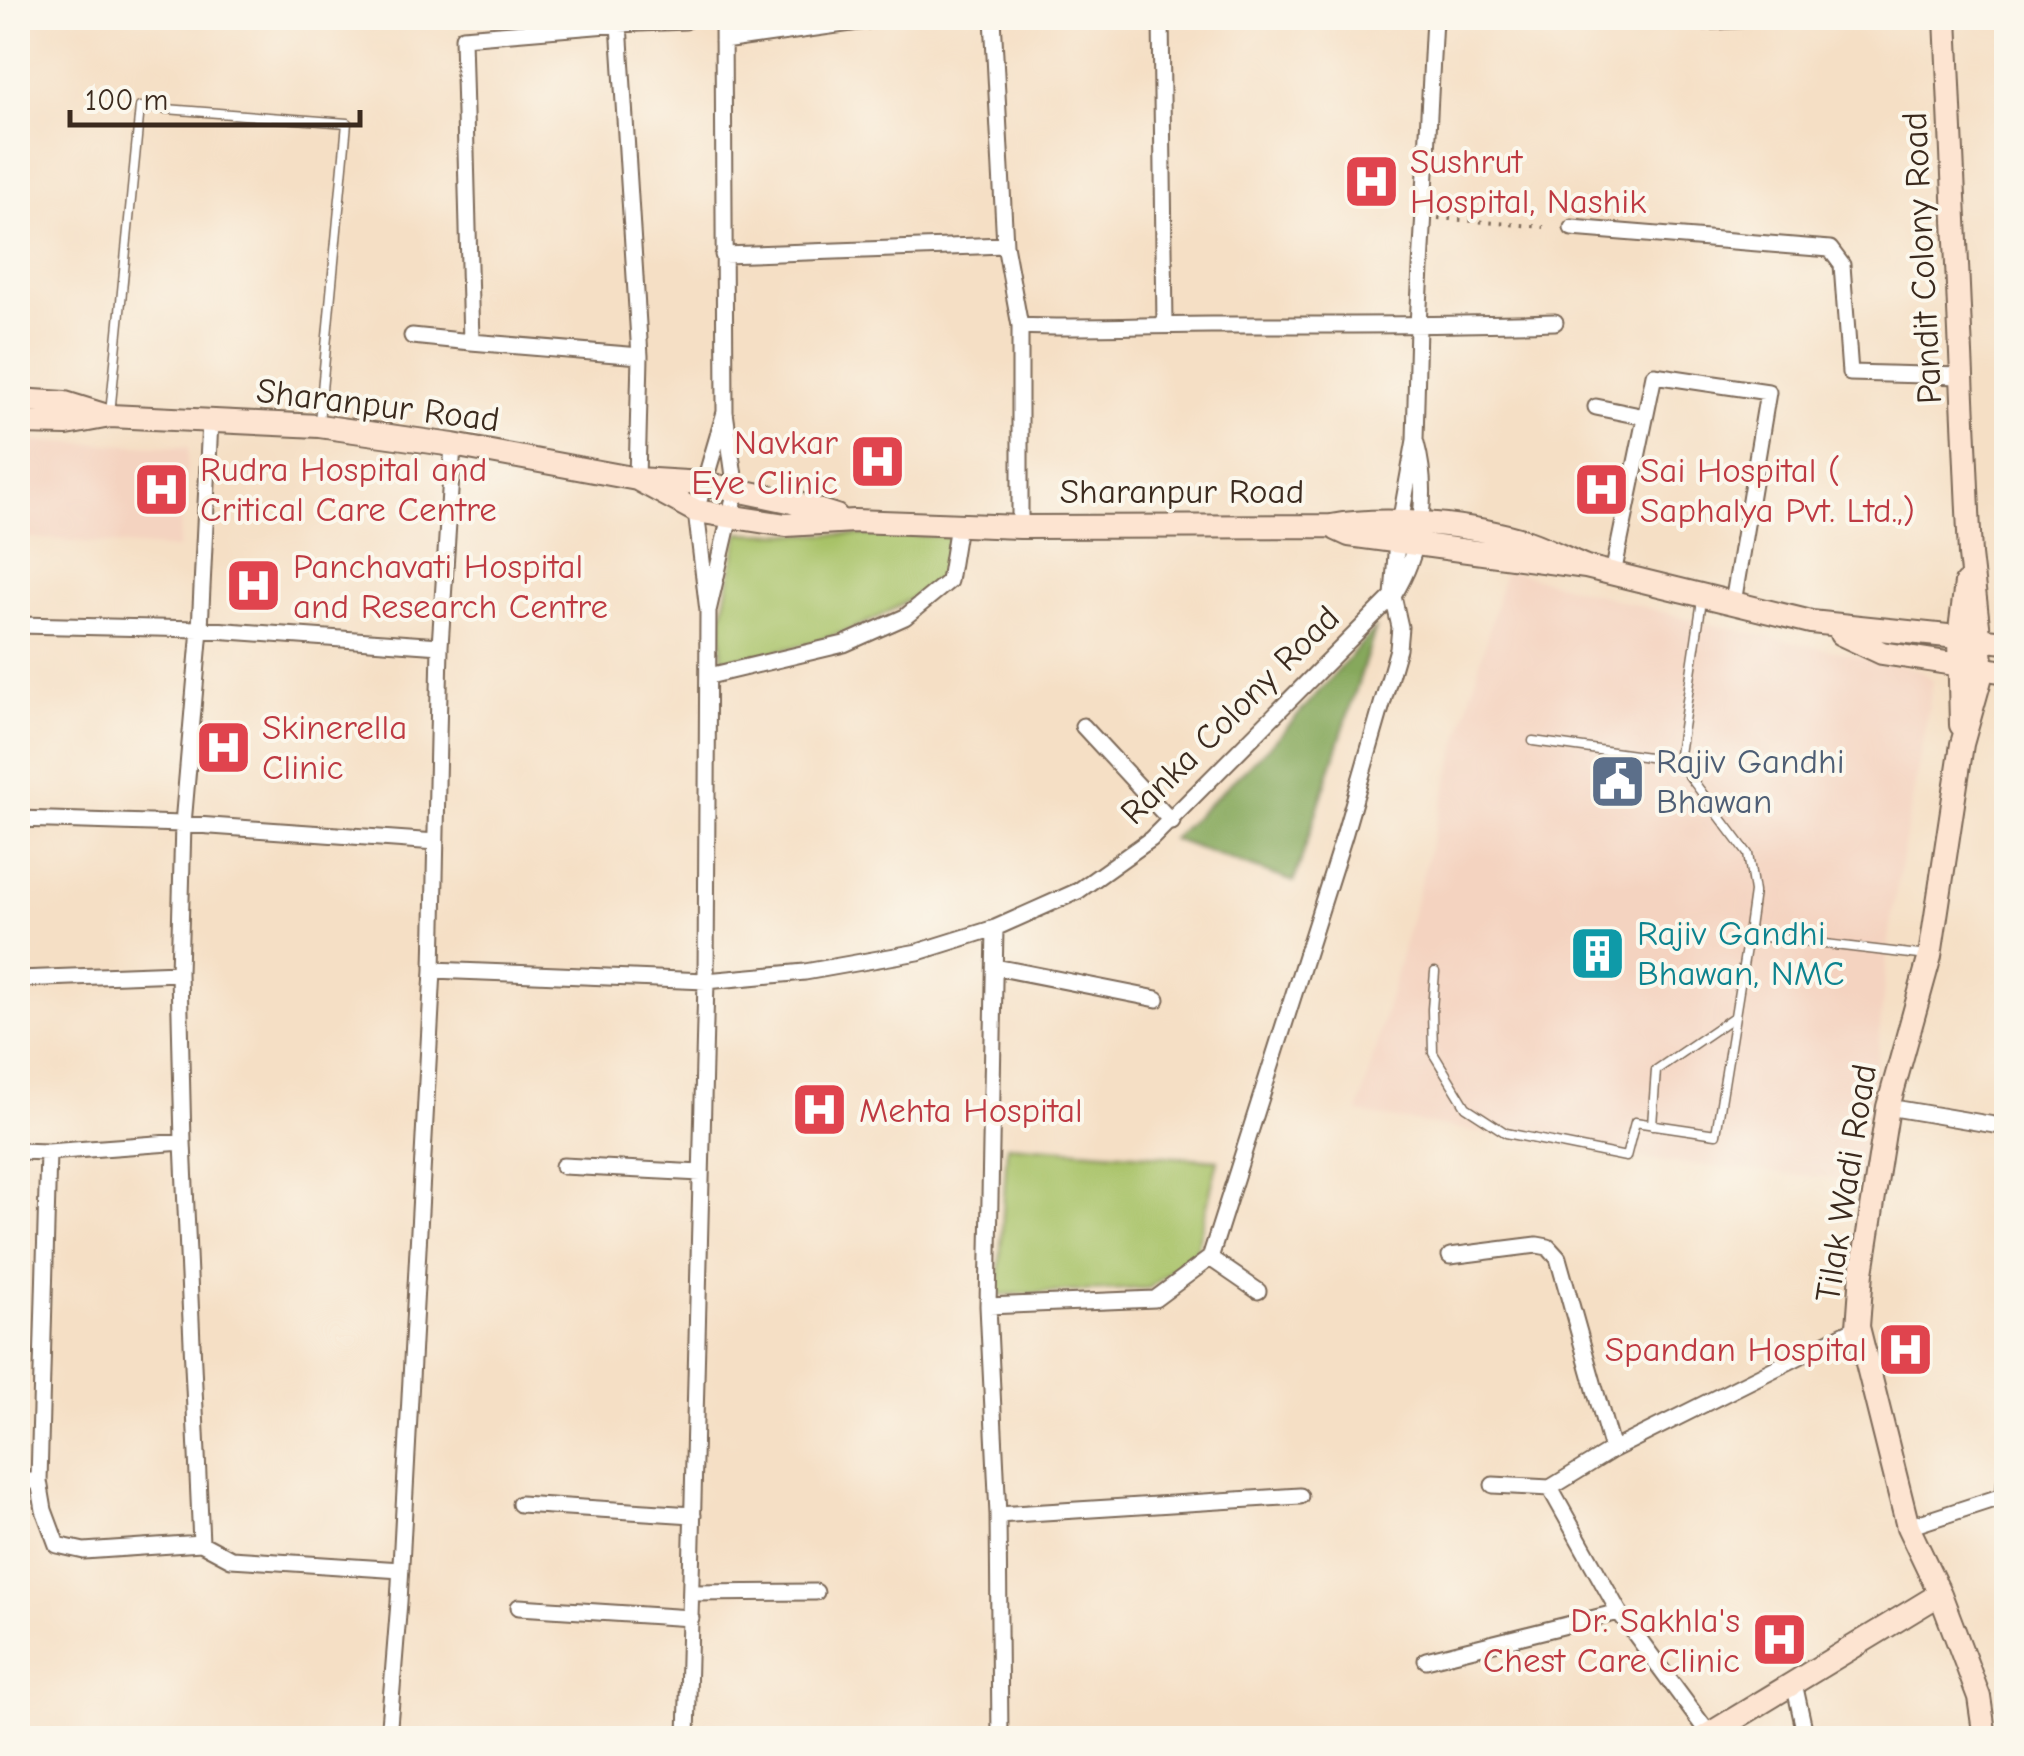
<svg xmlns="http://www.w3.org/2000/svg" width="2024" height="1756" font-family="'Comic Neue',sans-serif">
  <style>
    .built { fill: #f4d3c0 }
    .green { fill: #a8c268; stroke: #727643; stroke-width: 2.5 }
    .forest { fill: #86a85c; stroke: #60693d; stroke-width: 2.5 }
    .lines { fill: none; stroke-linecap: round; stroke-linejoin: round }
    .lane-casing { stroke: #7c6958; stroke-width: 11 }
    .street-casing { stroke: #7c6958; stroke-width: 19 }
    .secondary-casing { stroke: #7c6958; stroke-width: 26 }
    .path { stroke: #7c6958; stroke-width: 4; stroke-dasharray: 2.5 8; stroke-linecap: butt }
    .lane { stroke: #fff; stroke-width: 8 }
    .street { stroke: #fff; stroke-width: 15 }
    .secondary { stroke: #fde4d1; stroke-width: 22 }
    .labels { text-anchor: middle; dominant-baseline: central; stroke-width: 8; stroke-linejoin: round; paint-order: stroke }
    .health-label { font-size: 35px; fill: #be3a42; stroke: #fbf7ec; text-anchor: start }
    .street-label { font-size: 35px; fill: #3b2a1e; stroke: #fbf7ec }
    .service-label { font-size: 35px; fill: #4e5e75; stroke: #fbf7ec; text-anchor: start }
    .culture-label { font-size: 35px; fill: #0d838f; stroke: #fbf7ec; text-anchor: start }
  </style>
  <rect width="100%" height="100%" fill="#fbf7ec"/>
  <filter id="ink" filterUnits="userSpaceOnUse"><feTurbulence type="fractalNoise" baseFrequency=".01" numOctaves="2"/><feDisplacementMap in="SourceGraphic" scale="20" xChannelSelector="R" yChannelSelector="G"/><feConvolveMatrix kernelMatrix="1 2 1 2 8 2 1 2 1" color-interpolation-filters="sRGB"/></filter>
  <filter id="wash" filterUnits="userSpaceOnUse"><feTurbulence type="fractalNoise" baseFrequency=".0048" numOctaves="4" result="noise"/><feDisplacementMap in="SourceGraphic" scale="40" xChannelSelector="R" yChannelSelector="G"/><feGaussianBlur stdDeviation="2.25" result="paint"/><feColorMatrix in="noise" values="0 0 0 0 0 0 0 0 0 0 0 0 0 0 0 0 0 1.4 0 .05"/><feComposite in="paint" operator="in"/></filter>
  <g filter="url(#wash)">
    <rect width="100%" height="100%" fill="#f5dfc5"/>
    <path class="built" d="M18,441L189,447L178,549L18,537Z
      M1505,570L1697,621L1921,670L1933,681L1889,932L1866,1182L1667,1162L1358,1113Z"/>
    <path class="green" d="M739,533L949,536L943,574C882,627 801,652 722,659V617Z
      M1007,1145L1218,1160L1196,1251L1149,1288L998,1295Z"/>
    <path class="forest" d="M1376,627L1294,882L1172,839L1278,738Z"/>
  </g>
  <g filter="url(#ink)">
    <g class="lines">
      <defs>
        <path id="lane" d="M110,414L140,107L347,123L319,422
          M1702,600L1678,761L1748,854L1754,892L1748,935
          M1533,741L1678,761
          M1435,972L1432,1009L1433,1053L1466,1107L1506,1133L1626,1157L1635,1122L1716,1134L1748,935L1928,956
          M1652,1125L1656,1070L1735,1016"/>
        <path id="street" d="M723,18L725,412L736,490L708,611L696,511L725,412
          M993,18L1005,245L1020,326V527
          M1161,18L1165,325
          M1433,18L1699,22L1770,18
          M619,24L640,356L471,342L463,37Z
          M619,24L685,21
          M723,41L887,18
          M1572,228L1830,249L1842,265L1850,373L1962,376
          M723,255L1005,245
          M1020,326C1083,329 1147,325 1211,325C1325,325 1440,326 1555,322
          M412,336L471,342
          M1596,407L1645,417
          M210,421L200,629L183,824L179,973L183,1142L201,1543L231,1559L401,1570
          M637,479L640,356
          M1613,574L1654,375L1768,392L1733,603
          M18,625L200,629L440,646
          M709,676L844,644L905,617L949,581L958,525
          M1083,726L1172,822
          M18,819L183,824L436,842
          M995,928L988,1306L1155,1299L1210,1258L1344,836L1398,649L1400,627L1393,596L1397,540L1415,440L1418,326L1434,18
          M995,967L1157,999
          M433,970L706,981L805,972L918,952L995,928L1078,891L1151,839L1393,596C1421,552 1430,494 1416,443
          M18,979L179,973
          M1888,1107L2006,1127
          M18,1151L48,1152L39,1481L44,1510L57,1545L84,1551L201,1543
          M48,1152L183,1142
          M563,1166L701,1173
          M1450,1256L1537,1245L1548,1247L1558,1258L1612,1450L1550,1488L1493,1485
          M1210,1258L1258,1291
          M988,1306L998,1515L1000,1738
          M1612,1450L1858,1327
          M18,1481H39
          M1550,1488L1619,1612
          M2004,1496L2006,1472
          M520,1504L693,1515
          M998,1515L1300,1496
          M1908,1527L2006,1495
          M691,1593L816,1592
          M519,1607L691,1618
          M1426,1660L1619,1612L1709,1734
          M1794,1683L1806,1738
          M388,1738L399,1602L433,970L440,646L453,445
          M687,1738L706,981L708,611"/>
        <path id="secondary" d="M1946,18L1970,555L1983,669L1962,744L1930,956L1888,1107L1862,1272L1858,1327L1908,1527L1940,1594L1979,1697L1985,1738
          M18,400L65,403L107,416
          M18,423L67,424L110,416L319,426L453,445L637,479L703,483L789,501L836,516
          M637,479L696,511L786,525L854,521L1020,527L1331,526C1387,516 1473,524 1528,542C1548,549 1567,559 1586,567
          M1336,529L1349,535L1586,567L1811,622L2006,642
          M1841,634L1882,653L2006,672
          M1961,725L1959,638L1966,583
          M1703,1738L1940,1594"/>
      </defs>
      <use href="#lane" class="lane-casing"/>
      <use href="#street" class="street-casing"/>
      <use href="#secondary" class="secondary-casing"/>
      <path class="path" d="M1438,218L1544,227"/>
      <use href="#lane" class="lane"/>
      <use href="#street" class="street"/>
      <use href="#secondary" class="secondary"/>
    </g>
  </g>
  <defs>
    <symbol id="hospital-square" viewBox="-11 -11 22 22"><rect x="-9" y="-9" width="18" height="18" rx="4" fill="#e0444e" stroke="#fbf7ec"/><path d="M-5-5h3v3.5h4V-5h3V5h-3V1.5h-4V5h-3Z" fill="#fff"/></symbol>
    <symbol id="civic-square" viewBox="-11 -11 22 22"><rect x="-9" y="-9" width="18" height="18" rx="4" fill="#5c6f8a" stroke="#fbf7ec"/><path d="M-.6-6.5H3V-4.5H.6V-3L4-1V1h2V6H-6V1h2V-1L-.6-3ZM-1.2 2.5V6h2.4V2.5Z" fill="#fff"/></symbol>
    <symbol id="building-square" viewBox="-11 -11 22 22"><rect x="-9" y="-9" width="18" height="18" rx="4" fill="#0f9aa8" stroke="#fbf7ec"/><path d="M-4-6H4V6H1V3H-1V6H-4ZM-2.5-4.3h1.7v1.8h-1.7ZM.8-4.3h1.7v1.8H.8ZM-2.5-1h1.7V.8h-1.7ZM.8-1h1.7V.8H.8Z" fill="#fff"/></symbol>
  </defs>
  <g fill-rule="evenodd">
    <use href="#hospital-square" x="1340" y="150" width="63" height="63"/>
    <use href="#hospital-square" x="846" y="430" width="63" height="63"/>
    <use href="#hospital-square" x="130" y="458" width="63" height="63"/>
    <use href="#hospital-square" x="1570" y="458" width="63" height="63"/>
    <use href="#hospital-square" x="222" y="554" width="63" height="63"/>
    <use href="#hospital-square" x="192" y="716" width="63" height="63"/>
    <use href="#civic-square" x="1586" y="750" width="63" height="63"/>
    <use href="#building-square" x="1566" y="922" width="63" height="63"/>
    <use href="#hospital-square" x="788" y="1078" width="63" height="63"/>
    <use href="#hospital-square" x="1874" y="1318" width="63" height="63"/>
    <use href="#hospital-square" x="1748" y="1608" width="63" height="63"/>
  </g>
  <g class="labels">
    <g class="health-label">
      <text x="1410" y="161">Sushrut<tspan x="1410" dy="40">Hospital, Nashik</tspan></text>
      <text x="838" y="442" text-anchor="end">Navkar<tspan x="838" dy="40">Eye Clinic</tspan></text>
      <text x="200" y="469">Rudra Hospital and<tspan x="200" dy="40">Critical Care Centre</tspan></text>
      <text x="1640" y="470">Sai Hospital (<tspan x="1640" dy="40">Saphalya Pvt. Ltd.,)</tspan></text>
      <text x="293" y="566">Panchavati Hospital<tspan x="293" dy="40">and Research Centre</tspan></text>
      <text x="262" y="727">Skinerella<tspan x="262" dy="40">Clinic</tspan></text>
      <text x="859" y="1110">Mehta Hospital</text>
      <text x="1867" y="1349" text-anchor="end">Spandan Hospital</text>
      <text x="1740" y="1620" text-anchor="end">Dr. Sakhla's<tspan x="1740" dy="40">Chest Care Clinic</tspan></text>
    </g>
    <g class="street-label">
      <text transform="translate(1922 258) rotate(-93)">Pandit Colony Road</text>
      <text transform="translate(378 405) rotate(7)">Sharanpur Road</text>
      <text x="1182" y="491">Sharanpur Road</text>
      <text transform="translate(1230 715) rotate(-45)">Ranka Colony Road</text>
      <text transform="translate(1846 1183) rotate(-81)">Tilak Wadi Road</text>
    </g>
    <g class="service-label">
      <text x="1656" y="761">Rajiv Gandhi<tspan x="1656" dy="40">Bhawan</tspan></text>
    </g>
    <g class="culture-label">
      <text x="1637" y="933">Rajiv Gandhi<tspan x="1637" dy="40">Bhawan, NMC</tspan></text>
    </g>
  </g>
  <rect width="2024" height="1756" fill="none" stroke="#fbf7ec" stroke-width="60"/>
  <path d="M70 110v15h290v-15" fill="none" stroke="#3b2a1e" stroke-width="5"/>
  <text x="85" y="110" font-size="30" fill="#3b2a1e" stroke="#fbf7ec" stroke-width="8" paint-order="stroke">100 m</text>
</svg>
